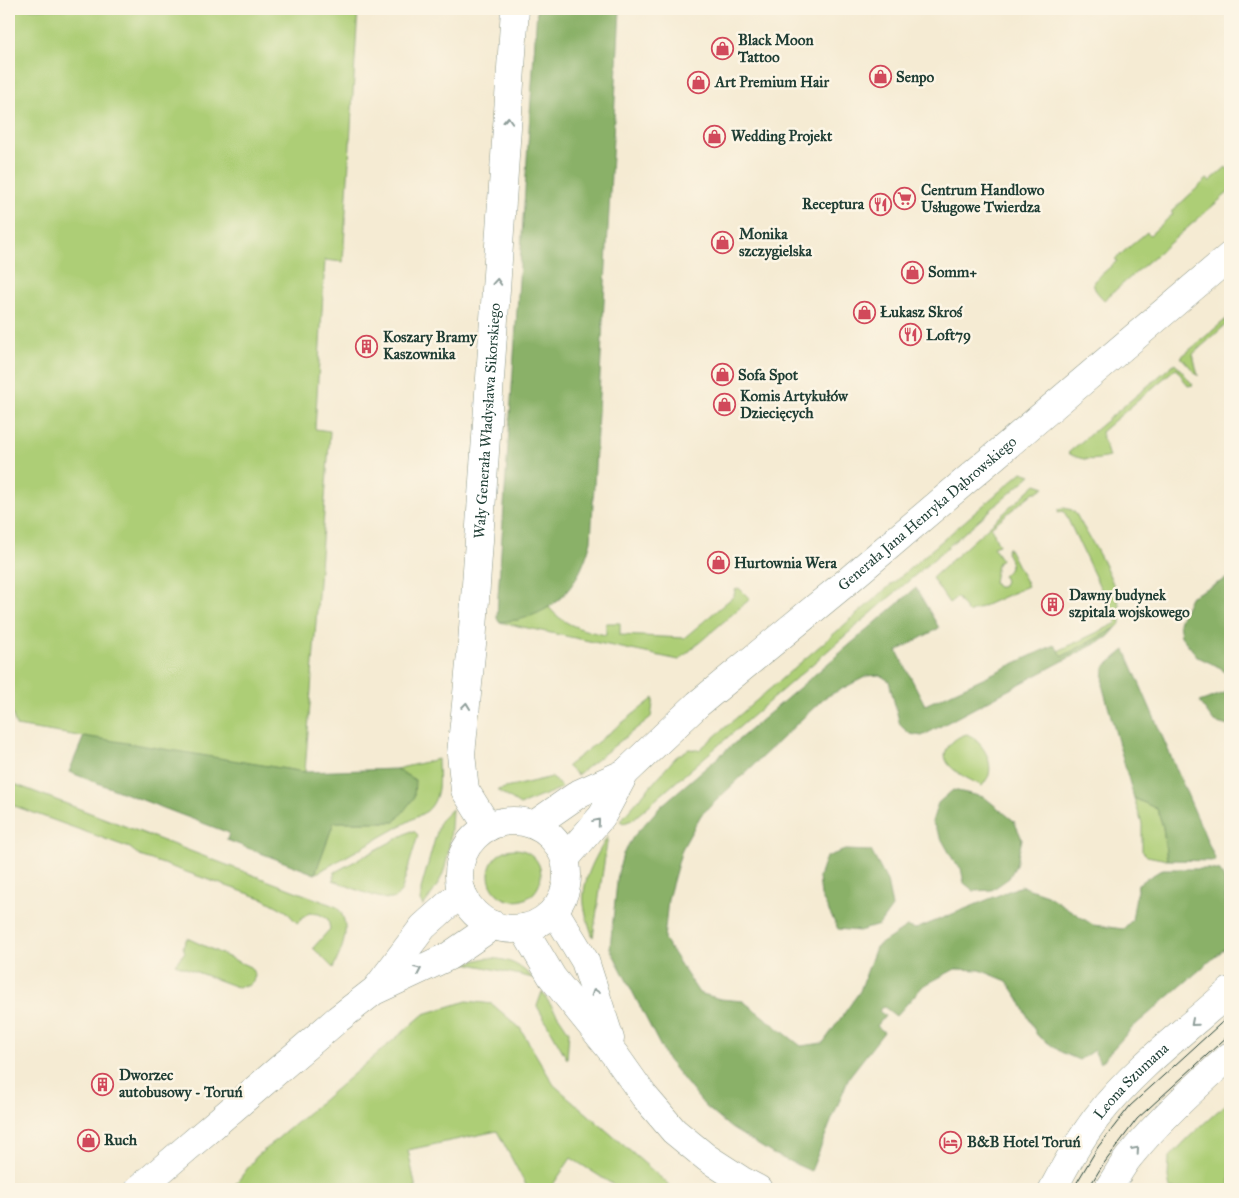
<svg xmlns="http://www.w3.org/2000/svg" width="1239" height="1198" font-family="'IM FELL Great Primer',serif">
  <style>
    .green { fill: #adce76; stroke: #668655 }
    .forest { fill: #8ab167; stroke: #54774e }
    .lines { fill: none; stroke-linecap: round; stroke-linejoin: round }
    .minor-casing { stroke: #8a9484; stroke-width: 29 }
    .tertiary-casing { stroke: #8a9484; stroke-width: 29 }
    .minor { stroke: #fff; stroke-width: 28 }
    .tertiary { stroke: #fff; stroke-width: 28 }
    .tram { stroke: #1f3d34; stroke-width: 1 }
    .oneway { stroke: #8f9e9a }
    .labels { text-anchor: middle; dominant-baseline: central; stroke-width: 5; stroke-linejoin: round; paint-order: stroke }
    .poi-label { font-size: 15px; font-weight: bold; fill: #1f3d34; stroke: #fcf5e5; text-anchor: start }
    .street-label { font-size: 15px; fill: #1f3d34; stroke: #fcf5e5 }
  </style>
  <rect width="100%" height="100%" fill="#fcf5e5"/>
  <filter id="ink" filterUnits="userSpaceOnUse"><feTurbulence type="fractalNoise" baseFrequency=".02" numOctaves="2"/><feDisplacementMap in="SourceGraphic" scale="10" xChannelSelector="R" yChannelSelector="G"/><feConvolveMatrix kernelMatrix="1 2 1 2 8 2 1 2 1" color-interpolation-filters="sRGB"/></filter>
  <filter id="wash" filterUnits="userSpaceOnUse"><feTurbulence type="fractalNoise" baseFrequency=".0096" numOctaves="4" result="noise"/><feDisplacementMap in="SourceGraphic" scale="20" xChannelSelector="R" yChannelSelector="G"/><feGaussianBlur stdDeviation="1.12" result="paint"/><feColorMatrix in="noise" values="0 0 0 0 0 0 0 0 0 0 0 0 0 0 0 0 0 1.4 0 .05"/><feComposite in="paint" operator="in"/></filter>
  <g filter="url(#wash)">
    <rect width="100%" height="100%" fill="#f5ebd3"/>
    <path class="green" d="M9,9H358L343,262L325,260L315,429L330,431L305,772L16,726L9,702Z
      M1226,167L1230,172V191L1104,300C1099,294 1092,289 1094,281L1117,261L1115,259L1147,232L1150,235L1173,214L1171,212L1207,179L1210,181Z
      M1230,316V321L1193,354L1198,376L1181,357Z
      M1175,363L1193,385L1188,386L1176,368L1101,432L1109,457C1094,461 1082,461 1068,453Z
      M1022,472L1031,475L632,820L624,823L620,821L676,757L689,749L699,750Z
      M1036,484L1045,487L1037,492H1034L991,527L999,545L993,547L1001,559L997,564L994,582L997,587H1002L1005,581L1003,576L1009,570L1011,562L1006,552L1008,547L1028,586L968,613L957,597L949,603L932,578Z
      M1064,508L1072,510L1076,514C1094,547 1121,584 1121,623L1116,628L1063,656L1058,651L1117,623L1064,511L1058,512L1059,509Z
      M739,588L750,599L679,660L499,622L537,613L549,607C562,625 585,631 606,635V623H620V635L684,638L734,596L735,590Z
      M654,698L651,717L577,775L567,766Z
      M967,734C981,741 993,759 989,775C988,778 984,783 982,786C970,779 935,766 948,747C953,740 959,736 967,734Z
      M438,759C438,778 442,797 427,811L315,874L334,822H395L415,780L396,769Z
      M552,777L562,788L520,805L497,790Z
      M9,782L337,907C353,926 342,950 333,968L313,948L330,929L328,919L319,914L309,913L297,923L286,911L264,899L140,856L130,848L9,804Z
      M1134,798L1157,809L1163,827L1167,860L1147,856L1142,851V824Z
      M452,809C451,830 450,856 442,876C437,887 430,897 423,906L421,900V889L440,821Z
      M411,831L415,832L418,835L401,892C398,895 396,898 392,899C381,901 346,885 333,880L335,872Z
      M608,836L593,937C590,929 587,920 585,910C579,884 595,858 608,836Z
      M489 875a26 26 0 1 1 52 0a26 26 0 1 1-52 0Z
      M187,938L250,967L254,973L255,976L253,981L249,985L237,987L175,964L185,952L183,947Z
      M486,958C509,959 517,963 533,978L466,963Z
      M542,992L569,1032L567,1059L537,1006Z
      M467,1001L492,1004L520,1028L554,1085L674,1189H620L571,1158L550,1189H528L497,1131L408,1150L416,1189H232L256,1157L424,1014Z
      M1230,1100V1189H1170L1168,1178L1169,1158L1189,1137Z"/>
    <path class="forest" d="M537,9H620L591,541C580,582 561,609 518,620C512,621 505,621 499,622L497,618L498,597Z
      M1230,577V723L1228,726L1214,722L1199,702L1225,693L1230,679L1221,668L1198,657L1181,636L1179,622L1190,597Z
      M916,588L939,628L897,651L925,705L1054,645L1063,656L1116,628L1108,637L922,736L910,734L900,725L889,681L880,675L867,676L824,698L701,815L682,849L668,899L664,939L699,993L720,999L743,1001L801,1046L823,1043L860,991L876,947L907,927L916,929L1021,886L1047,895L1093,925L1123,929L1132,920L1138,884L1163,869H1210L1220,871L1224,879L1226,907L1230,909V944L1133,1027L1100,1063L1094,1050L1079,1060L1061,1052L1037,1035L1019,999L1007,981L980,970L955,969L923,986L896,1016L883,1006L879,1011L885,1016L877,1026L884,1032L849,1077L811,1171L773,1154L731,1128L705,1106L667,1059L610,948L618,873L623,854L633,837L661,806Z
      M1125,650L1216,861L1167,860L1163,827L1157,809L1134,798L1103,688L1104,667Z
      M84,736L305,772L396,769L415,780L414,798L395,822H334L315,874L227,840L229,833L69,772Z
      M953,790L984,797L1014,821L1022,839L1016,865L1009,878L992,890L974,891L964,883L961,868L955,863L932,822L938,803Z
      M845,850L871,851L887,881L892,907L879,925L859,931L838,929L821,896L819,877L826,857Z"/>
  </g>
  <g filter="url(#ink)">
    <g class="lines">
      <defs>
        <g id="minor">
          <circle cx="513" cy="875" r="54"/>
          <path d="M534,825L580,793L625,773"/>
          <path id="s1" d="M488,827L465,790L461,754L472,644L515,9"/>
          <path id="s2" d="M565,859L602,816L625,773L698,704L843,585L1230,256"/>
          <path d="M554,910L585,961L610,1039"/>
          <path d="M523,928L552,977L615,1055L644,1096L674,1131L707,1158L741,1180L758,1189"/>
          <path d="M377,988L423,927L462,892"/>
          <path d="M139,1189L338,1019L374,991L449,956L494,925"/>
        </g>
        <g id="tertiary">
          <path id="s3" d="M1053,1189C1066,1164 1080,1139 1097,1117C1134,1069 1185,1031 1230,991"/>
          <path d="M1108,1189C1115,1179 1121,1167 1129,1157C1159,1120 1195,1087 1230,1056"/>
        </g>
      </defs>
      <use href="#minor" class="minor-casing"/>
      <use href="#tertiary" class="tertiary-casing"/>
      <use href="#minor" class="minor"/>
      <use href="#tertiary" class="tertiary"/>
      <path class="tram" d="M1073,1189L1098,1147L1130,1106L1230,1015
        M1088,1189L1102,1166L1137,1119L1230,1034"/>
    </g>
    <defs><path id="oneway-chevron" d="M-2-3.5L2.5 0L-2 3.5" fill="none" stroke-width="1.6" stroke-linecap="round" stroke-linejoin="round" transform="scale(1.25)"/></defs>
    <g class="oneway">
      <use href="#oneway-chevron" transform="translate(508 120) rotate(-86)"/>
      <use href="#oneway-chevron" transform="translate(497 282) rotate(-86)"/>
      <use href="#oneway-chevron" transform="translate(466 706) rotate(-84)"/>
      <use href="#oneway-chevron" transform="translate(597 822) rotate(-50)"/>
      <use href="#oneway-chevron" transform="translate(418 970) rotate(-25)"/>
      <use href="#oneway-chevron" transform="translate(595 992) rotate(-108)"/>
      <use href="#oneway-chevron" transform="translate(1194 1023) rotate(139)"/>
      <use href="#oneway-chevron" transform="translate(1136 1150) rotate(-49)"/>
    </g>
  </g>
  <defs>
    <symbol id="shop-ring" viewBox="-11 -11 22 22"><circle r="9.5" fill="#fcf5e5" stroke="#d1495b" stroke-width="1.5"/><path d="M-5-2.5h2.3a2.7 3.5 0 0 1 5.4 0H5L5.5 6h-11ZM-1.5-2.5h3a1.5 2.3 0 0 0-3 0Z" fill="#d1495b"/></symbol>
    <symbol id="supermarket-ring" viewBox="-11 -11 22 22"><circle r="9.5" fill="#fcf5e5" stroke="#d1495b" stroke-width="1.5"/><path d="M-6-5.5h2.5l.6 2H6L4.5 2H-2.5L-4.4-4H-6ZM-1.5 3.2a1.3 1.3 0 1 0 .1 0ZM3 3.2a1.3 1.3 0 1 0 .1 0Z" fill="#d1495b"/></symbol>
    <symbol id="restaurant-ring" viewBox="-11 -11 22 22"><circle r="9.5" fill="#fcf5e5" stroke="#d1495b" stroke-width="1.5"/><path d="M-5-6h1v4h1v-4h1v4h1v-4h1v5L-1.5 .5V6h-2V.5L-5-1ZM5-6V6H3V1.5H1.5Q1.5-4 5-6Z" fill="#d1495b"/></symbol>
    <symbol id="building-ring" viewBox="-11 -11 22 22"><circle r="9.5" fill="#fcf5e5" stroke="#d1495b" stroke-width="1.5"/><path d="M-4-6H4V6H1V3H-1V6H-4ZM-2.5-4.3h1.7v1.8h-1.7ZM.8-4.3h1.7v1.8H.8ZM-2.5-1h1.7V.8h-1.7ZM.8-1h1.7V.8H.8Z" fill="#d1495b"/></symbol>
    <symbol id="hotel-ring" viewBox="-11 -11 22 22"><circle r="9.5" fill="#fcf5e5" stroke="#d1495b" stroke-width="1.5"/><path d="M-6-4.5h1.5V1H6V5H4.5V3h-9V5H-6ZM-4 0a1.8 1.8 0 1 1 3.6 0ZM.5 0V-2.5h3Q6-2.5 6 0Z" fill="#d1495b"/></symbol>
  </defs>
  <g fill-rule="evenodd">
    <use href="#shop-ring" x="710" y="36" width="25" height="25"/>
    <use href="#shop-ring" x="868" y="64" width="25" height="25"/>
    <use href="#shop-ring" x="686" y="70" width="25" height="25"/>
    <use href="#shop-ring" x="702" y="124" width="25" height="25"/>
    <use href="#supermarket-ring" x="892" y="186" width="25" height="25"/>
    <use href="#restaurant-ring" x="868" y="192" width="25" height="25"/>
    <use href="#shop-ring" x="710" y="230" width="25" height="25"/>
    <use href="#shop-ring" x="900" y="260" width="25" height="25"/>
    <use href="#shop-ring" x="852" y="300" width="25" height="25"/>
    <use href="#restaurant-ring" x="898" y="322" width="25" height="25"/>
    <use href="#building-ring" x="354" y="334" width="25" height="25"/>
    <use href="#shop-ring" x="710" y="362" width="25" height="25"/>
    <use href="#shop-ring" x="712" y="392" width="25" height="25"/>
    <use href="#shop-ring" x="706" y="550" width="25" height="25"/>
    <use href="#building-ring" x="1040" y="592" width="25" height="25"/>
    <use href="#building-ring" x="90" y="1072" width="25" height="25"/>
    <use href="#shop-ring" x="76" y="1128" width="25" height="25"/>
    <use href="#hotel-ring" x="938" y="1130" width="25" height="25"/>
  </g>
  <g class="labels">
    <g class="poi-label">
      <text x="738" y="40">Black Moon<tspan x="738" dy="17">Tattoo</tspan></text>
      <text x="896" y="77">Senpo</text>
      <text x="715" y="82">Art Premium Hair</text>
      <text x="731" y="136">Wedding Projekt</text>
      <text x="921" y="190">Centrum Handlowo<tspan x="921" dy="17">Usługowe Twierdza</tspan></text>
      <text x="864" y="204" text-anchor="end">Receptura</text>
      <text x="739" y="234">Monika<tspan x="739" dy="17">szczygielska</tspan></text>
      <text x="928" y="272">Somm+</text>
      <text x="880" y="312">Łukasz Skroś</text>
      <text x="926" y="335">Loft79</text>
      <text x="383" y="337">Koszary Bramy<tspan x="383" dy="17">Kaszownika</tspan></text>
      <text x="738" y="375">Sofa Spot</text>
      <text x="740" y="396">Komis Artykułów<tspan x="740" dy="17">Dziecięcych</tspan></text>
      <text x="734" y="563">Hurtownia Wera</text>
      <text x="1069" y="595">Dawny budynek<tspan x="1069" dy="17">szpitala wojskowego</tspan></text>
      <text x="119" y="1075">Dworzec<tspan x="119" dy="17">autobusowy - Toruń</tspan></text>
      <text x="104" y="1140">Ruch</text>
      <text x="967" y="1142">B&amp;B Hotel Toruń</text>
    </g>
    <g class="street-label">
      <text stroke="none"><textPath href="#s1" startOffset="414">Wały Generała Władysława Sikorskiego</textPath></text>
      <text stroke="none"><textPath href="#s2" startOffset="504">Generała Jana Henryka Dąbrowskiego</textPath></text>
      <text stroke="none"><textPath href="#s3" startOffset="134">Leona Szumana</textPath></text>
    </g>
  </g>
  <rect width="1239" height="1198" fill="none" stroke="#fcf5e5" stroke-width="30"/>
</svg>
